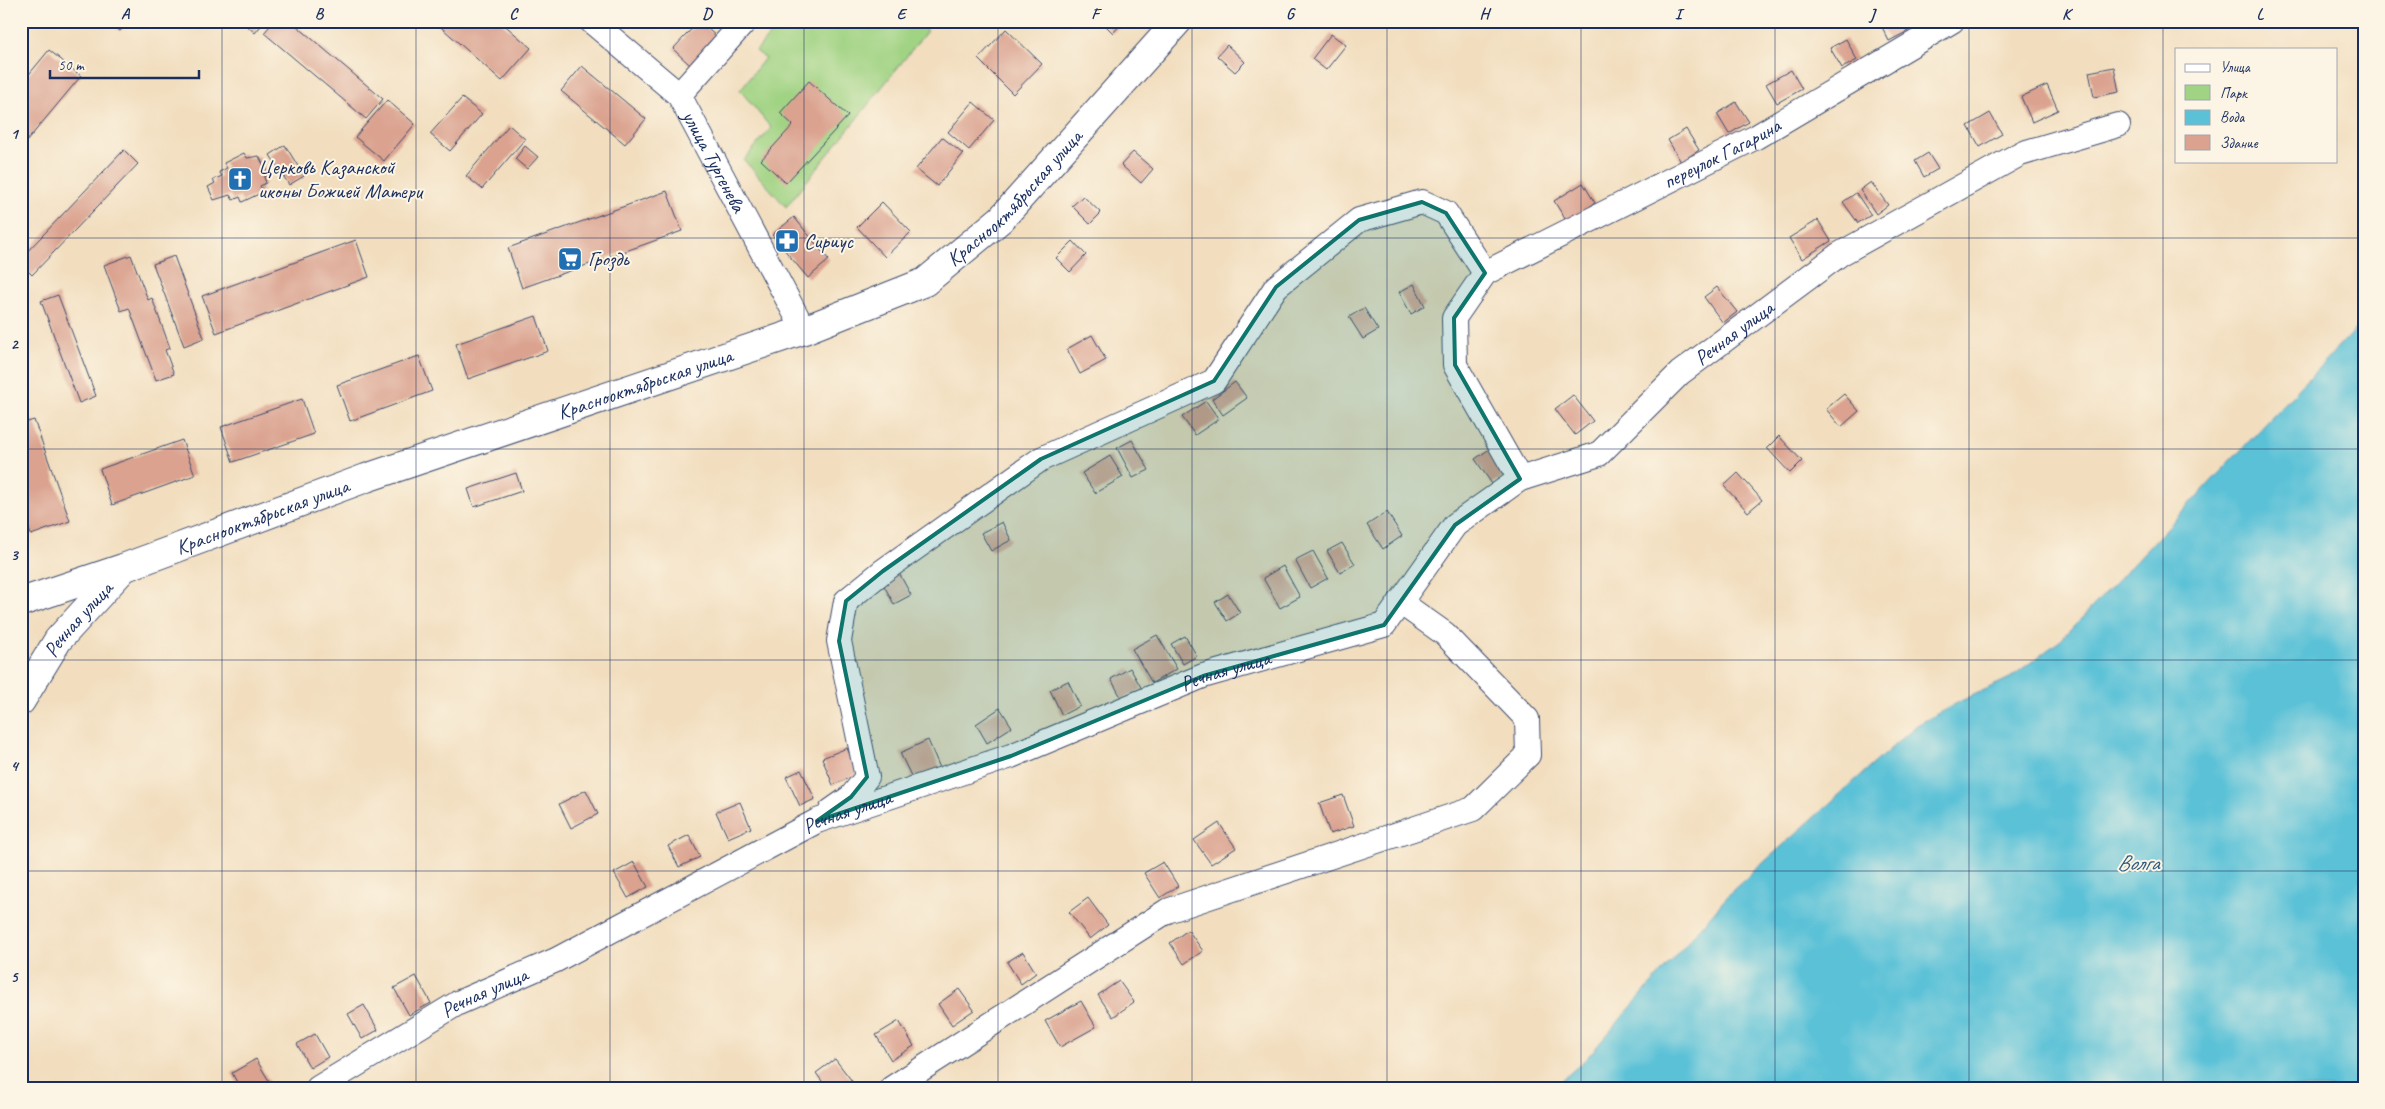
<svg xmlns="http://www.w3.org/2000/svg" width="2385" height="1109" font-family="Caveat,sans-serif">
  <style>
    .green { fill: #a0d383; stroke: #5e8170 }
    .water { fill: #5ac1d7; stroke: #3a789a }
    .building { fill: #daa28f }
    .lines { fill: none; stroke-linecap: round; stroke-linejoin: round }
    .street-casing { stroke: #3b496d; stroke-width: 26 }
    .secondary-casing { stroke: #3b496d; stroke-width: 30 }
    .street { stroke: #fff; stroke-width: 24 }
    .secondary { stroke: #fff; stroke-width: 28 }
    .marked { fill: #0f766e; fill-opacity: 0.2; stroke: #0f766e; stroke-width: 4; stroke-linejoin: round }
    .grid { fill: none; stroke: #1b2f5e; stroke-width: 1; stroke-opacity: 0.55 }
    .labels { text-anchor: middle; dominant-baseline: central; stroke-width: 4; stroke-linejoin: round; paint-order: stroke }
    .street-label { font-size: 21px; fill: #1b2f5e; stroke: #fcf5e5 }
    .poi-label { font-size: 21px; fill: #1b2f5e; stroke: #fcf5e5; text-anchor: start }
    .water-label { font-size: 22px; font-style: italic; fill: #2e5b82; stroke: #fcf5e5 }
    .neatline { fill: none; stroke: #1b2f5e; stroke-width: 2 }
    .grid-label { font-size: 16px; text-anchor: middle; font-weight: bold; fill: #1b2f5e }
  </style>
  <rect width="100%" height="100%" fill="#fcf5e5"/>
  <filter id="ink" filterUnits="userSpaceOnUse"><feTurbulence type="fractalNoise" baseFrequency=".02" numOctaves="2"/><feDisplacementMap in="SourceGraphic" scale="10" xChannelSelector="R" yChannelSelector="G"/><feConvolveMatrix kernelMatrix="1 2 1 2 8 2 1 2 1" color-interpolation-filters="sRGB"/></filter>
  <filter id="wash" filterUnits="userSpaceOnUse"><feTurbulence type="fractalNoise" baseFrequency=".0096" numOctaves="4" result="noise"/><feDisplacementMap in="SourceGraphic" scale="20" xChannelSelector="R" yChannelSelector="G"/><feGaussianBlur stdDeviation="1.12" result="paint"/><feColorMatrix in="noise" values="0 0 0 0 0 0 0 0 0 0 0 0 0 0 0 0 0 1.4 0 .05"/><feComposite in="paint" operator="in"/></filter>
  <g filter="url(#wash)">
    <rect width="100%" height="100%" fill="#f2debf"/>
    <path class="green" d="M781,21H916L927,31L786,207L744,160L771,128L740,90L765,58L756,51Z"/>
    <path class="water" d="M2364,320V1088H1553L1585,1060L1733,890L1917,725L1961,701L2010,678L2061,640Z"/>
    <g id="blocks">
      <path class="building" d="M108,21H129L120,31Z
        M246,21H265L255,33L244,23Z
        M274,21H291L383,99L366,119L264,33Z
        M434,21H500L531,48L502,81Z
        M699,21L717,37L690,65L673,49Z
        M1101,21H1124L1113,33Z
        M1883,21H1903L1908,31L1889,41L1880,23Z
        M1006,29L1042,64L1013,94L978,59Z
        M1331,34L1346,45L1326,70L1312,59Z
        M1846,39L1857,60L1842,68L1830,48Z
        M1227,45L1245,62L1235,72L1217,56Z
        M49,50L81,76L21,148V84Z
        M582,66L646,119L625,144L561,91Z
        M2114,67L2119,92L2094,97L2089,72Z
        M1791,70L1802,89L1777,103L1766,84Z
        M809,81L848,116L786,183L761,160L793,125L780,113Z
        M2047,85L2058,110L2032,122L2021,97Z
        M462,98L482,114L450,151L430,134Z
        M387,100L415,124L384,161L355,137Z
        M973,102L994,120L969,150L948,132Z
        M1736,102L1749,122L1729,134L1717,114Z
        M1990,113L2002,134L1980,147L1968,126Z
        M509,125L525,139L482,189L466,176Z
        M1686,129L1699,150L1681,162L1668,140Z
        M942,137L963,154L937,186L916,169Z
        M285,145L304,176L289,185L270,155Z
        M525,146L538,157L527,169L515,159Z
        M124,150L138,164L32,275L21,264V258Z
        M1133,152L1153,169L1141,183L1121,165Z
        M244,153L247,158L259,156L268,175L264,177L266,183L260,186L263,192L242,202L240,197L233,200L230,195L214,200L208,187L215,183L213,180L222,176L219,172L227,168L224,163Z
        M1928,153L1938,169L1924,177L1915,161Z
        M1871,182L1888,205L1876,214L1860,190Z
        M1583,183L1595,203L1567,222L1554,201Z
        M667,191L682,231L522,288L508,248Z
        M1856,193L1871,215L1858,223L1843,202Z
        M1083,196L1101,213L1090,224L1072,206Z
        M882,202L911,232L885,257L857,227Z
        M794,217L829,260L808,278L772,235Z
        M1818,220L1831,241L1802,259L1789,238Z
        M356,240L369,277L216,333L202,296Z
        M1073,241L1086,255L1070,272L1056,258Z
        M131,255L148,300L152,298L170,348L165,350L174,374L156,380L129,308L121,311L104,265Z
        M174,256L204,338L184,346L153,264Z
        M1414,284L1425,306L1411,314L1399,292Z
        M1717,287L1737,312L1723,323L1704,297Z
        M58,295L96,396L79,403L41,301Z
        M1364,308L1378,330L1363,339L1349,317Z
        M536,316L548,351L468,379L456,344Z
        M1092,335L1106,360L1080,374L1067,349Z
        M419,356L432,391L350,421L337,385Z
        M1235,382L1247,398L1223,415L1212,399Z
        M1844,394L1859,411L1841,427L1826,409Z
        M1573,395L1593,421L1575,435L1555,409Z
        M302,399L314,434L233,462L221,427Z
        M1206,401L1219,419L1195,435L1182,417Z
        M34,420L70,521L31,535L21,508V424Z
        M1779,436L1802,461L1790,473L1767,448Z
        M182,440L195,475L112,505L100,469Z
        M1132,440L1149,470L1133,478L1117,448Z
        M1491,448L1509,473L1492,484L1475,459Z
        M1110,456L1123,477L1095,493L1082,473Z
        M516,473L522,491L474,507L468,489Z
        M1738,473L1762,500L1748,512L1724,486Z
        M1387,512L1402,536L1383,549L1367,525Z
        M1002,522L1011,540L991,551L981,533Z
        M1342,543L1355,564L1340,573L1327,551Z
        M1313,551L1328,578L1310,588L1295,560Z
        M1283,566L1300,597L1280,608L1263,578Z
        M899,573L911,595L894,604L882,582Z
        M1228,594L1240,613L1227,621L1215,602Z
        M1157,635L1177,669L1152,683L1132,649Z
        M1185,636L1197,656L1183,664L1171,644Z
        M1130,668L1142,689L1122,699L1111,679Z
        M1068,681L1080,706L1062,715L1050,690Z
        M1000,708L1012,727L987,743L976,724Z
        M928,740L940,768L913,780L900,753Z
        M847,748L858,774L833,785L822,758Z
        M801,770L815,799L800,806L786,777Z
        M586,790L598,814L571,828L559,804Z
        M1343,795L1354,826L1330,834L1319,803Z
        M740,802L751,828L728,838L716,812Z
        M1219,823L1236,848L1211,864L1194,840Z
        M689,835L700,857L679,867L668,846Z
        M634,862L648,887L628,898L614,873Z
        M1163,862L1178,886L1160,898L1144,873Z
        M1088,898L1108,925L1090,939L1069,912Z
        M1188,930L1203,951L1184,964L1170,943Z
        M1023,952L1036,973L1021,984L1007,962Z
        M416,976L431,1003L409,1015L394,988Z
        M1119,981L1134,1002L1113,1017L1098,995Z
        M959,989L974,1010L952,1025L938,1004Z
        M1081,1001L1096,1027L1060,1047L1045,1021Z
        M364,1005L378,1030L362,1039L348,1014Z
        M899,1021L914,1046L891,1060L876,1035Z
        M315,1034L328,1057L310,1068L297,1044Z
        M256,1059L272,1086L254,1088L252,1083L240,1088L232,1073Z
        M835,1059L852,1081L843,1088H827L816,1073Z"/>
    </g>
  </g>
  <g filter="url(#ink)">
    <use href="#blocks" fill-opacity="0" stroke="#3b496d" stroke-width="1"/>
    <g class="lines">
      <defs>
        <g id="street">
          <path id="s1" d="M591,21L679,95L804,330"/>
          <path d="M679,95L745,21"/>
          <path id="s2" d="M1485,273L1756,137L1952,21"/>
          <path d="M831,811L851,797L867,777L839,641L846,601L883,571L1041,459L1214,381L1276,287L1359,220L1422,202L1446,213L1485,273L1454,318L1455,365L1520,479"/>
          <path id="s3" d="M318,1088L458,1003L556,960L817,821L1011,756L1203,676L1384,625L1455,525L1520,479L1599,454L1680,373L1840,254L2020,154L2118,125"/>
          <path d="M892,1088L1167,911L1473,809L1528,755L1527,719L1445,634L1400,602"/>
        </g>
        <g id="secondary">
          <path id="s4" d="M21,602L123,568L366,478L804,330L925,282L1001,219L1178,21"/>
          <path id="s5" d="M21,701L58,640L122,570"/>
        </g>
      </defs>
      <use href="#street" class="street-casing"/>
      <use href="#secondary" class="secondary-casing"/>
      <use href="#street" class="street"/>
      <use href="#secondary" class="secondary"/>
    </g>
  </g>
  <path class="marked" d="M1422,202L1446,213L1485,273L1454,318L1455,365L1520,479L1455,525L1384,625L1203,676L1011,756L817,821L851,797L867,777L839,641L846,601L883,571L1041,459L1214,381L1276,287L1359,220Z"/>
  <path class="grid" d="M222,21V1088M416,21V1088M610,21V1088M804,21V1088M998,21V1088M1192,21V1088M1387,21V1088M1581,21V1088M1775,21V1088M1969,21V1088M2163,21V1088M21,238H2364M21,449H2364M21,660H2364M21,871H2364"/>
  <defs>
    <symbol id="church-square" viewBox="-11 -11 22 22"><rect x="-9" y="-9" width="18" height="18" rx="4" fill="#1f6fb2" stroke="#fcf5e5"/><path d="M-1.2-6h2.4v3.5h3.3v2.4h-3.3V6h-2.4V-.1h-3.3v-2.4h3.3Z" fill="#fff"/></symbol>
    <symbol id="pharmacy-square" viewBox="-11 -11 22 22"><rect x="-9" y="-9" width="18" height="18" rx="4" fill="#1f6fb2" stroke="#fcf5e5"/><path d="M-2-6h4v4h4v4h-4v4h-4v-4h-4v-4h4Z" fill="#fff"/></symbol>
    <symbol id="supermarket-square" viewBox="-11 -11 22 22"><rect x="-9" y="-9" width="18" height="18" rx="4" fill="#1f6fb2" stroke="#fcf5e5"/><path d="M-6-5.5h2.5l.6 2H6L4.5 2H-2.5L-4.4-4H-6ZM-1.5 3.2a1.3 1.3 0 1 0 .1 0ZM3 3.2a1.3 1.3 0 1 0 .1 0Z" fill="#fff"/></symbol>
  </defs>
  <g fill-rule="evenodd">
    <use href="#church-square" x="226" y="165" width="28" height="28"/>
    <use href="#pharmacy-square" x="773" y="227" width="28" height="28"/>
    <use href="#supermarket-square" x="556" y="245" width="28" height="28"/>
  </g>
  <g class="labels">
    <g class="street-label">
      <text stroke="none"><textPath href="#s2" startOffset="265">переулок Гагарина</textPath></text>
      <text stroke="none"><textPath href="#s1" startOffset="190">улица Тургенева</textPath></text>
      <text stroke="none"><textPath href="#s4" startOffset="1082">Краснооктябрьская улица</textPath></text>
      <text stroke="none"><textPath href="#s3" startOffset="1634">Речная улица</textPath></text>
      <text stroke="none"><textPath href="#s4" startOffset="661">Краснооктябрьская улица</textPath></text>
      <text stroke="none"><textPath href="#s4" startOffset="256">Краснооктябрьская улица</textPath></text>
      <text stroke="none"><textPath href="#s5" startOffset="100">Речная улица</textPath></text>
      <text stroke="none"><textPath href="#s3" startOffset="1002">Речная улица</textPath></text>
      <text stroke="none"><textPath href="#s3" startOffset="598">Речная улица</textPath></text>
      <text stroke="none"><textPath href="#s3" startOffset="192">Речная улица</textPath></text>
    </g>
    <g class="poi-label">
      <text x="258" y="167">Церковь Казанской<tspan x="258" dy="24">иконы Божией Матери</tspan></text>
      <text x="804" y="241">Сириус</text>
      <text x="588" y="259">Гроздь</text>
    </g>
    <g class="water-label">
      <text x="2138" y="863">Волга</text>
    </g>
  </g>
  <rect width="2385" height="1109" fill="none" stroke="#fcf5e5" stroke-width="55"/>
  <rect x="2175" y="48" width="162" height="115" fill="#fcf5e5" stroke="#a2a6af"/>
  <rect x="2185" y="64" width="25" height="8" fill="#ffffff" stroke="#a2a6af"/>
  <text x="2220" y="72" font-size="15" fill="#1b2f5e">Улица</text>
  <rect x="2185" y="85" width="25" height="15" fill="#a0d383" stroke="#a2a6af"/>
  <text x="2220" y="98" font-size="15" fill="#1b2f5e">Парк</text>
  <rect x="2185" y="110" width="25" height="15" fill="#5ac1d7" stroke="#a2a6af"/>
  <text x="2220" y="122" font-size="15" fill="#1b2f5e">Вода</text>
  <rect x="2185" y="135" width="25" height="15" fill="#daa28f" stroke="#a2a6af"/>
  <text x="2220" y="148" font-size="15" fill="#1b2f5e">Здание</text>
  <path d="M50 70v8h149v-8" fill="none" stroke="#1b2f5e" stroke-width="2.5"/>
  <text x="58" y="70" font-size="15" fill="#1b2f5e" stroke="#fcf5e5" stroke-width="4" paint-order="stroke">50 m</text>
  <rect x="28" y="28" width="2330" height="1054" class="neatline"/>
  <g class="grid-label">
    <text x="125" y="19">A</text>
    <text x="319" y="19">B</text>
    <text x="513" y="19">C</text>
    <text x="707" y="19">D</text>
    <text x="901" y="19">E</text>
    <text x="1095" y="19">F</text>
    <text x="1290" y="19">G</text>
    <text x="1484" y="19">H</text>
    <text x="1678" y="19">I</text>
    <text x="1872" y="19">J</text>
    <text x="2066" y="19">K</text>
    <text x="2260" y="19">L</text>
    <text x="14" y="139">1</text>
    <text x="14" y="349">2</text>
    <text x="14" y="560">3</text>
    <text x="14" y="771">4</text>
    <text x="14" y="982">5</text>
  </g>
</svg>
